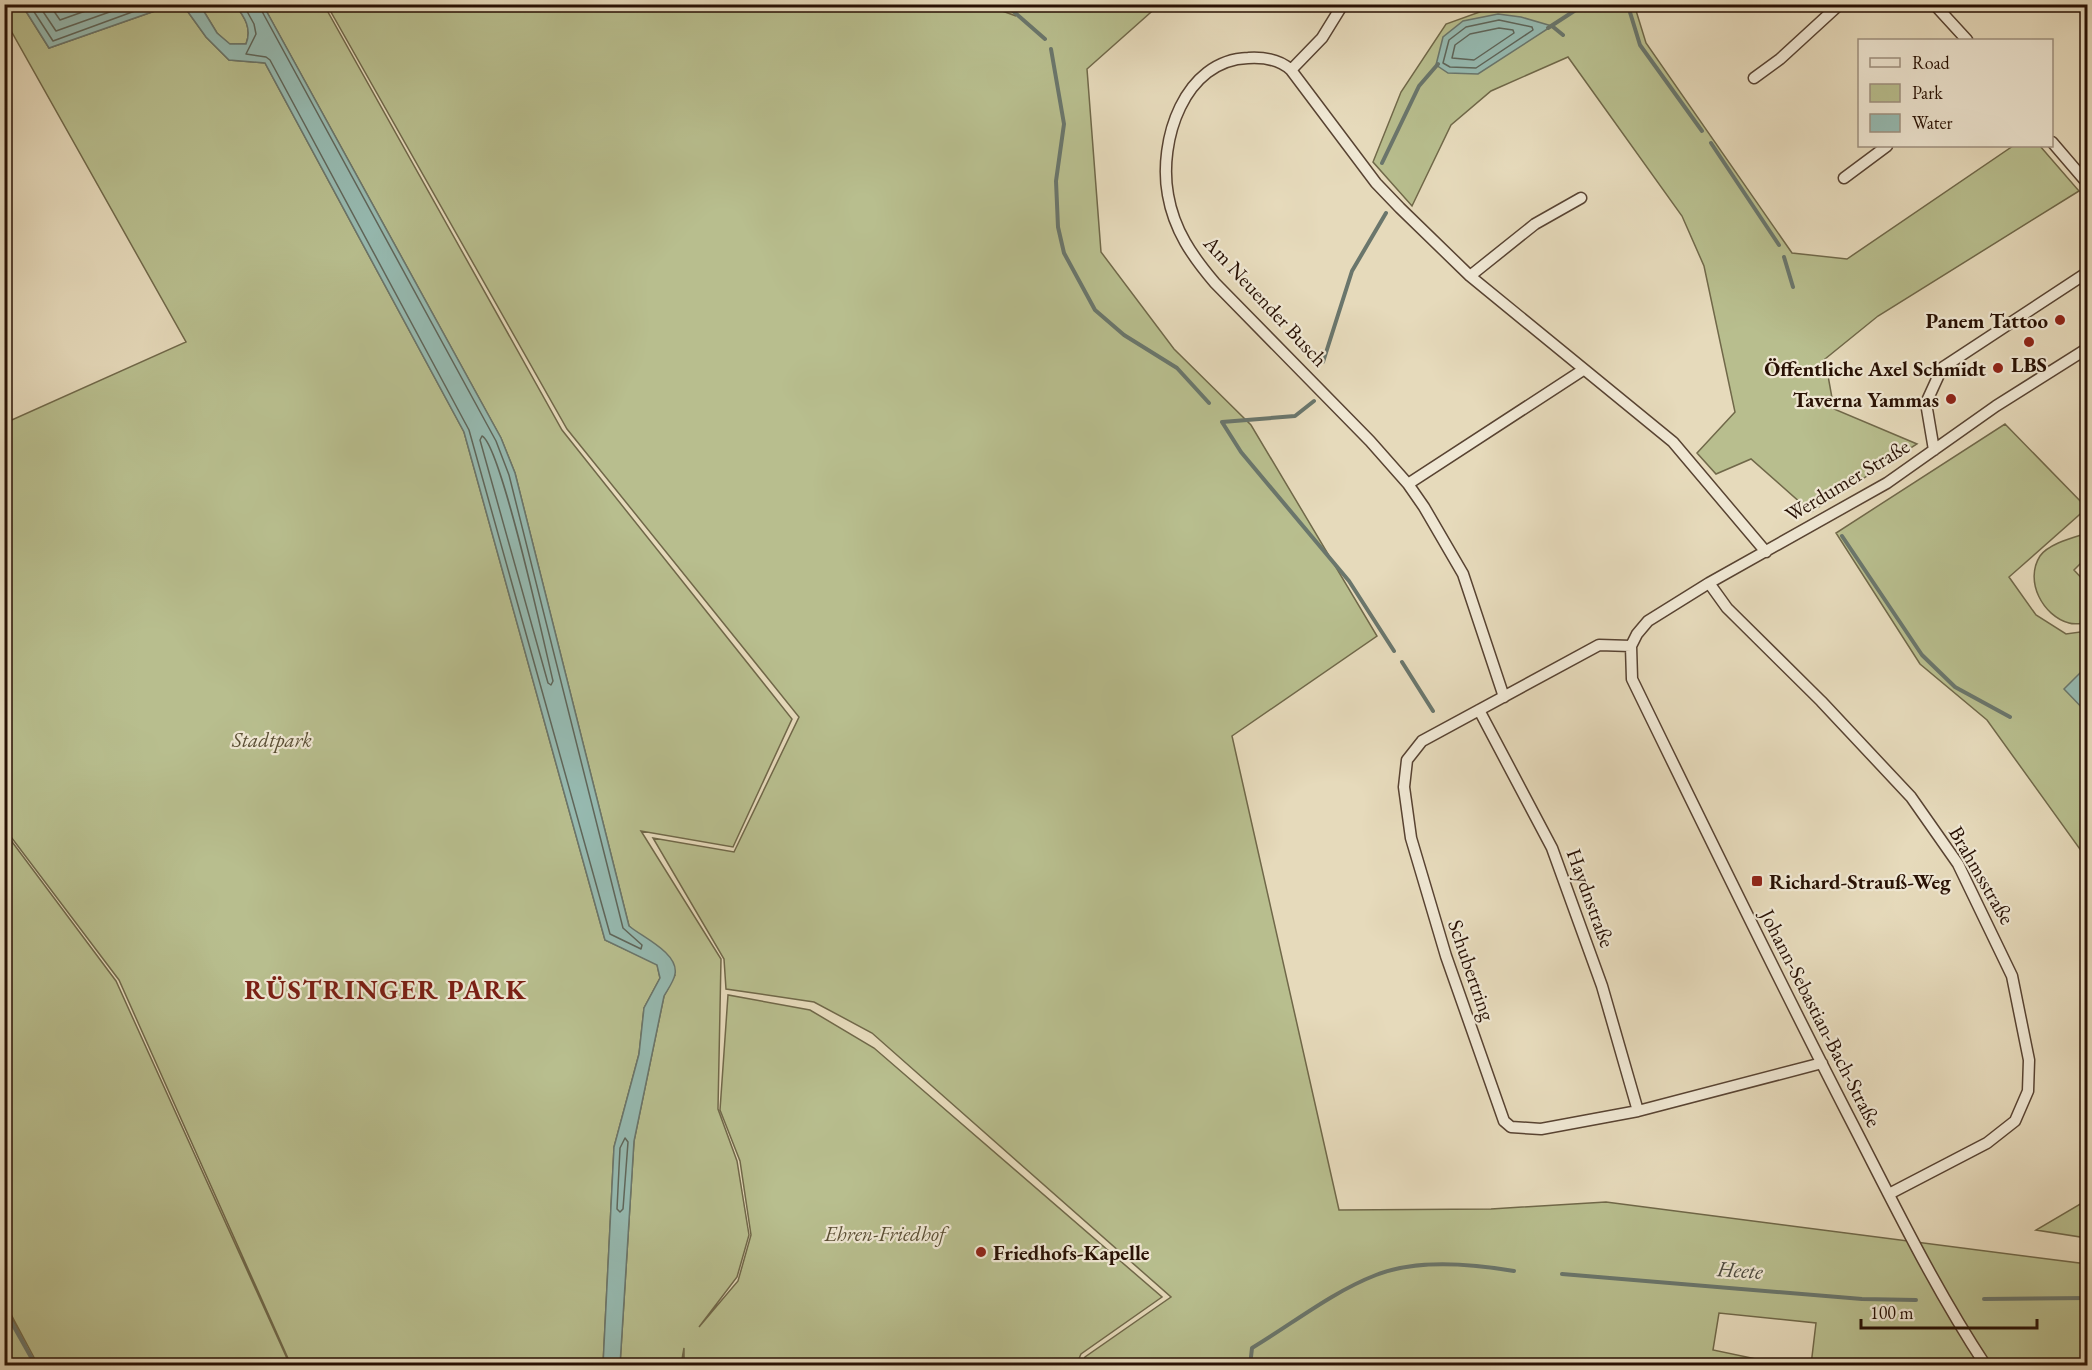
<svg xmlns="http://www.w3.org/2000/svg" width="2092" height="1370" font-family="'EB Garamond',serif">
  <style>
    .green { fill: #b8be8e; stroke: #706849; stroke-width: 1.5 }
    .water { fill: #96bab1; stroke: #6a766c; stroke-width: 1.5 }
    .lines { fill: none; stroke-linecap: round; stroke-linejoin: round }
    .shore { stroke: #5f665a; stroke-width: 1.5 }
    .stream { stroke: #6a766c; stroke-width: 4 }
    .minor-casing { stroke: #584332; stroke-width: 13 }
    .minor { stroke: #efe7d3; stroke-width: 10 }
    .poi-dot { fill: #8f2418; stroke: #efe7d3; stroke-width: 2 }
    .labels { text-anchor: middle; dominant-baseline: central; stroke-width: 4.5; stroke-linejoin: round; paint-order: stroke }
    .street-label { font-size: 21px; fill: #281104; stroke: #efe7d3 }
    .poi-label { font-size: 21px; font-weight: bold; fill: #281104; stroke: #efe7d3; text-anchor: end }
    .park-label { font-size: 21px; font-style: italic; fill: #5a4e34; stroke: #efe7d3 }
    .water-label { font-size: 22px; font-style: italic; fill: #4e4c41; stroke: #efe7d3 }
    .district-label { font-size: 27px; font-weight: bold; letter-spacing: 1.5px; fill: #7a1f14; stroke: #efe7d3 }
  </style>
  <rect width="100%" height="100%" fill="#e6dabb"/>
  <filter id="stains"><feTurbulence type="fractalNoise" baseFrequency=".00333" numOctaves="4"/><feColorMatrix values="0 0 0 0 .2 0 0 0 0 .09 0 0 0 0 .02 0 0 0 .5 -.17"/></filter>
  <radialGradient id="worn" r=".72"><stop offset=".6" stop-color="#630" stop-opacity="0"/><stop offset="1" stop-color="#630" stop-opacity=".3"/></radialGradient>
  <path class="green" d="M983,4L1016,16L986,5H1159L1087,69L1101,252L1174,349L1251,425L1377,636L1232,736L1339,1210L1491,1209L1606,1202L2087,1264V1365H1811L1816,1323L1719,1313L1713,1350L1785,1365H1081L1085,1357L1171,1297L872,1033L814,1002L726,989L724,959L653,838L734,852L799,717L567,429L327,5Z
    M1634,4L1646,43L1792,253L1847,259L2013,146H2040L2079,191L1878,316L1825,359L1834,409L1917,444L1811,512L1751,459L1716,474L1697,453L1735,412L1704,266L1682,216L1568,57L1491,91L1451,125L1412,206L1373,162L1401,92L1446,24L1499,5Z
    M5,5H22L49,48L172,5H183L206,37L229,60L265,63L464,432L605,940L657,964L660,978L644,1008L639,1054L614,1147L603,1365H291L119,980L5,829V423L186,342L5,20Z
    M200,5H235C245,17 252,29 246,44H229L217,33Z
    M263,5H324L562,430L792,719L733,847L641,831L721,959L718,1109L737,1161L749,1235L737,1277L699,1327L738,1281L751,1235L740,1161L720,1110L728,995L810,1010L874,1048L1162,1297L1081,1354L1076,1365L684,1366V1348L681,1365H620L634,1141L664,996L675,975L629,926L515,473L501,438Z
    M2005,424L2087,508L2009,577L2036,615L2066,634L2087,631V859L1987,720L1920,664L1836,533Z
    M2081,535L2087,542V557L2074,570L2087,584V623C2082,623 2075,625 2069,623C2043,616 2024,581 2040,556C2048,545 2068,539 2081,535Z
    M4,831L116,981L290,1365H38L5,1303Z
    M2087,1200V1238L2036,1230Z
    M5,1306L36,1365H5Z"/>
  <path class="water" d="M22,5H172L49,48Z
    M183,5H200L217,33L230,44H246C252,29 245,17 235,5H263L501,438L515,473L629,926C642,937 679,953 675,974C674,981 668,989 664,996L634,1141L620,1365H603L614,1147L639,1054L644,1008L660,978L657,965L605,940L464,432L265,63L229,60L206,37Z
    M1498,14L1521,17L1552,26L1478,74L1448,73L1436,65L1443,37L1463,21Z
    M2087,666V713L2064,689Z"/>
  <g class="lines">
    <path class="shore" d="M29,4L53,41L154,4
      M38,4L56,31L132,4
      M49,4L60,20L105,4
      M243,4L254,24L256,34L246,54L266,57L270,60L469,430L610,934L641,949L642,945L623,928L509,475L496,441L258,4
      M1499,20L1532,27L1533,30L1476,68L1450,67L1443,63L1449,40L1466,27Z
      M1499,28L1513,30L1514,33L1474,60L1452,58L1455,45L1470,34Z
      M482,436C501,445 545,648 553,681L551,685L548,683L480,440Z
      M625,1138L628,1142L623,1209L620,1212L617,1209L620,1148Z"/>
    <path class="stream" d="M1005,4L1045,39
      M1629,9L1640,45L1702,131
      M1552,26L1563,35
      M1548,28L1585,4
      M1051,49L1064,124L1056,181L1058,227L1064,253L1095,310L1124,335L1177,368L1209,403
      M1711,143L1779,245
      M1382,163L1419,86L1438,64
      M1784,257L1793,287
      M1323,362L1352,271L1386,213
      M1314,401L1295,416L1222,422L1241,452L1349,581L1394,651
      M1842,536L1922,655L1955,687L2010,717
      M1402,662L1433,711
      M1562,1274L1862,1299L1916,1300
      M1984,1299L2088,1298
      M4,1309L36,1366
      M1250,1366L1252,1348C1292,1324 1332,1292 1376,1275C1416,1259 1473,1264 1514,1271"/>
    <defs>
      <path id="minor" d="M1934,4L1967,40
        M1291,70L1322,38L1343,4
        M1754,78L1780,59L1840,4
        M2052,142L2088,184
        M1844,178L1887,146
        M1470,276L1535,224L1581,198
        M1934,450L1926,403L1942,368L2088,272
        M1408,484L1583,370
        M1709,583L1727,608L1821,701L1911,797L1958,864L2012,976L2029,1060L2028,1091L2015,1121L1987,1143L1889,1194
        M1631,646L1599,645L1422,741L1407,760L1404,787L1411,838L1446,956L1504,1121L1511,1127L1541,1129L1638,1111L1822,1063
        M1504,697L1463,574L1424,507L1408,484L1370,441L1215,283C1192,256 1174,230 1168,195C1158,141 1184,60 1248,58C1264,57 1279,59 1291,70L1376,183L1400,208L1470,276L1673,442L1766,552
        M1479,710L1552,848L1602,986L1638,1111
        M1986,1366C1933,1286 1892,1200 1848,1115C1774,971 1703,825 1632,679L1631,646L1637,634L1648,621L1709,583L1887,483L1996,406L2088,348"/>
    </defs>
    <use href="#minor" class="minor-casing"/>
    <use href="#minor" class="minor"/>
  </g>
  <g class="poi-dot">
    <circle cx="2060" cy="320" r="6"/>
    <circle cx="2029" cy="342" r="6"/>
    <circle cx="1998" cy="368" r="6"/>
    <circle cx="1951" cy="399" r="6"/>
    <rect x="1751" y="875" width="12" height="12" rx="3"/>
    <circle cx="981" cy="1252" r="6"/>
  </g>
  <g class="labels">
    <g class="street-label">
      <text transform="translate(1266 301) rotate(47)">Am Neuender Busch</text>
      <text transform="translate(1847 480) rotate(-31)">Werdumer Straße</text>
      <text transform="translate(1982 875) rotate(60)">Brahmsstraße</text>
      <text transform="translate(1591 898) rotate(70)">Haydnstraße</text>
      <text transform="translate(1472 970) rotate(71)">Schubertring</text>
      <text transform="translate(1821 1018) rotate(63)">Johann-Sebastian-Bach-Straße</text>
    </g>
    <g class="poi-label">
      <text x="2048" y="320">Panem Tattoo</text>
      <text x="2029" y="364" text-anchor="middle">LBS</text>
      <text x="1986" y="368">Öffentliche Axel Schmidt</text>
      <text x="1939" y="399">Taverna Yammas</text>
      <text x="1769" y="881" text-anchor="start">Richard-Strauß-Weg</text>
      <text x="993" y="1252" text-anchor="start">Friedhofs-Kapelle</text>
    </g>
    <g class="park-label">
      <text x="272" y="739">Stadtpark</text>
      <text x="885" y="1233">Ehren-Friedhof</text>
    </g>
    <g class="water-label">
      <text transform="translate(1740 1270) rotate(4)">Heete</text>
    </g>
    <g class="district-label">
      <text x="386" y="989">RÜSTRINGER PARK</text>
    </g>
  </g>
  <rect width="2092" height="1370" fill="none" stroke="#e6dabb" stroke-width="24"/>
  <rect x="6" y="6" width="2080" height="1358" fill="none" stroke="#281104" stroke-width="3"/>
  <rect x="12" y="12" width="2068" height="1346" fill="none" stroke="#281104" stroke-width="1.5"/>
  <rect x="1858" y="39" width="195" height="108" fill="#efe7d3" stroke="#9f9180" stroke-width="1.5"/>
  <rect x="1870" y="58" width="30" height="9" fill="#efe7d3" stroke="#9f9180" stroke-width="1.5"/>
  <text x="1912" y="69" font-size="18" fill="#281104">Road</text>
  <rect x="1870" y="84" width="30" height="18" fill="#b8be8e" stroke="#9f9180" stroke-width="1.5"/>
  <text x="1912" y="99" font-size="18" fill="#281104">Park</text>
  <rect x="1870" y="114" width="30" height="18" fill="#96bab1" stroke="#9f9180" stroke-width="1.5"/>
  <text x="1912" y="129" font-size="18" fill="#281104">Water</text>
  <path d="M1861 1319v9h176v-9" fill="none" stroke="#281104" stroke-width="3"/>
  <text x="1870" y="1319" font-size="18" fill="#281104" stroke="#efe7d3" stroke-width="4.5" paint-order="stroke">100 m</text>
  <rect width="100%" height="100%" filter="url(#stains)"/>
  <rect width="100%" height="100%" fill="url(#worn)"/>
</svg>
